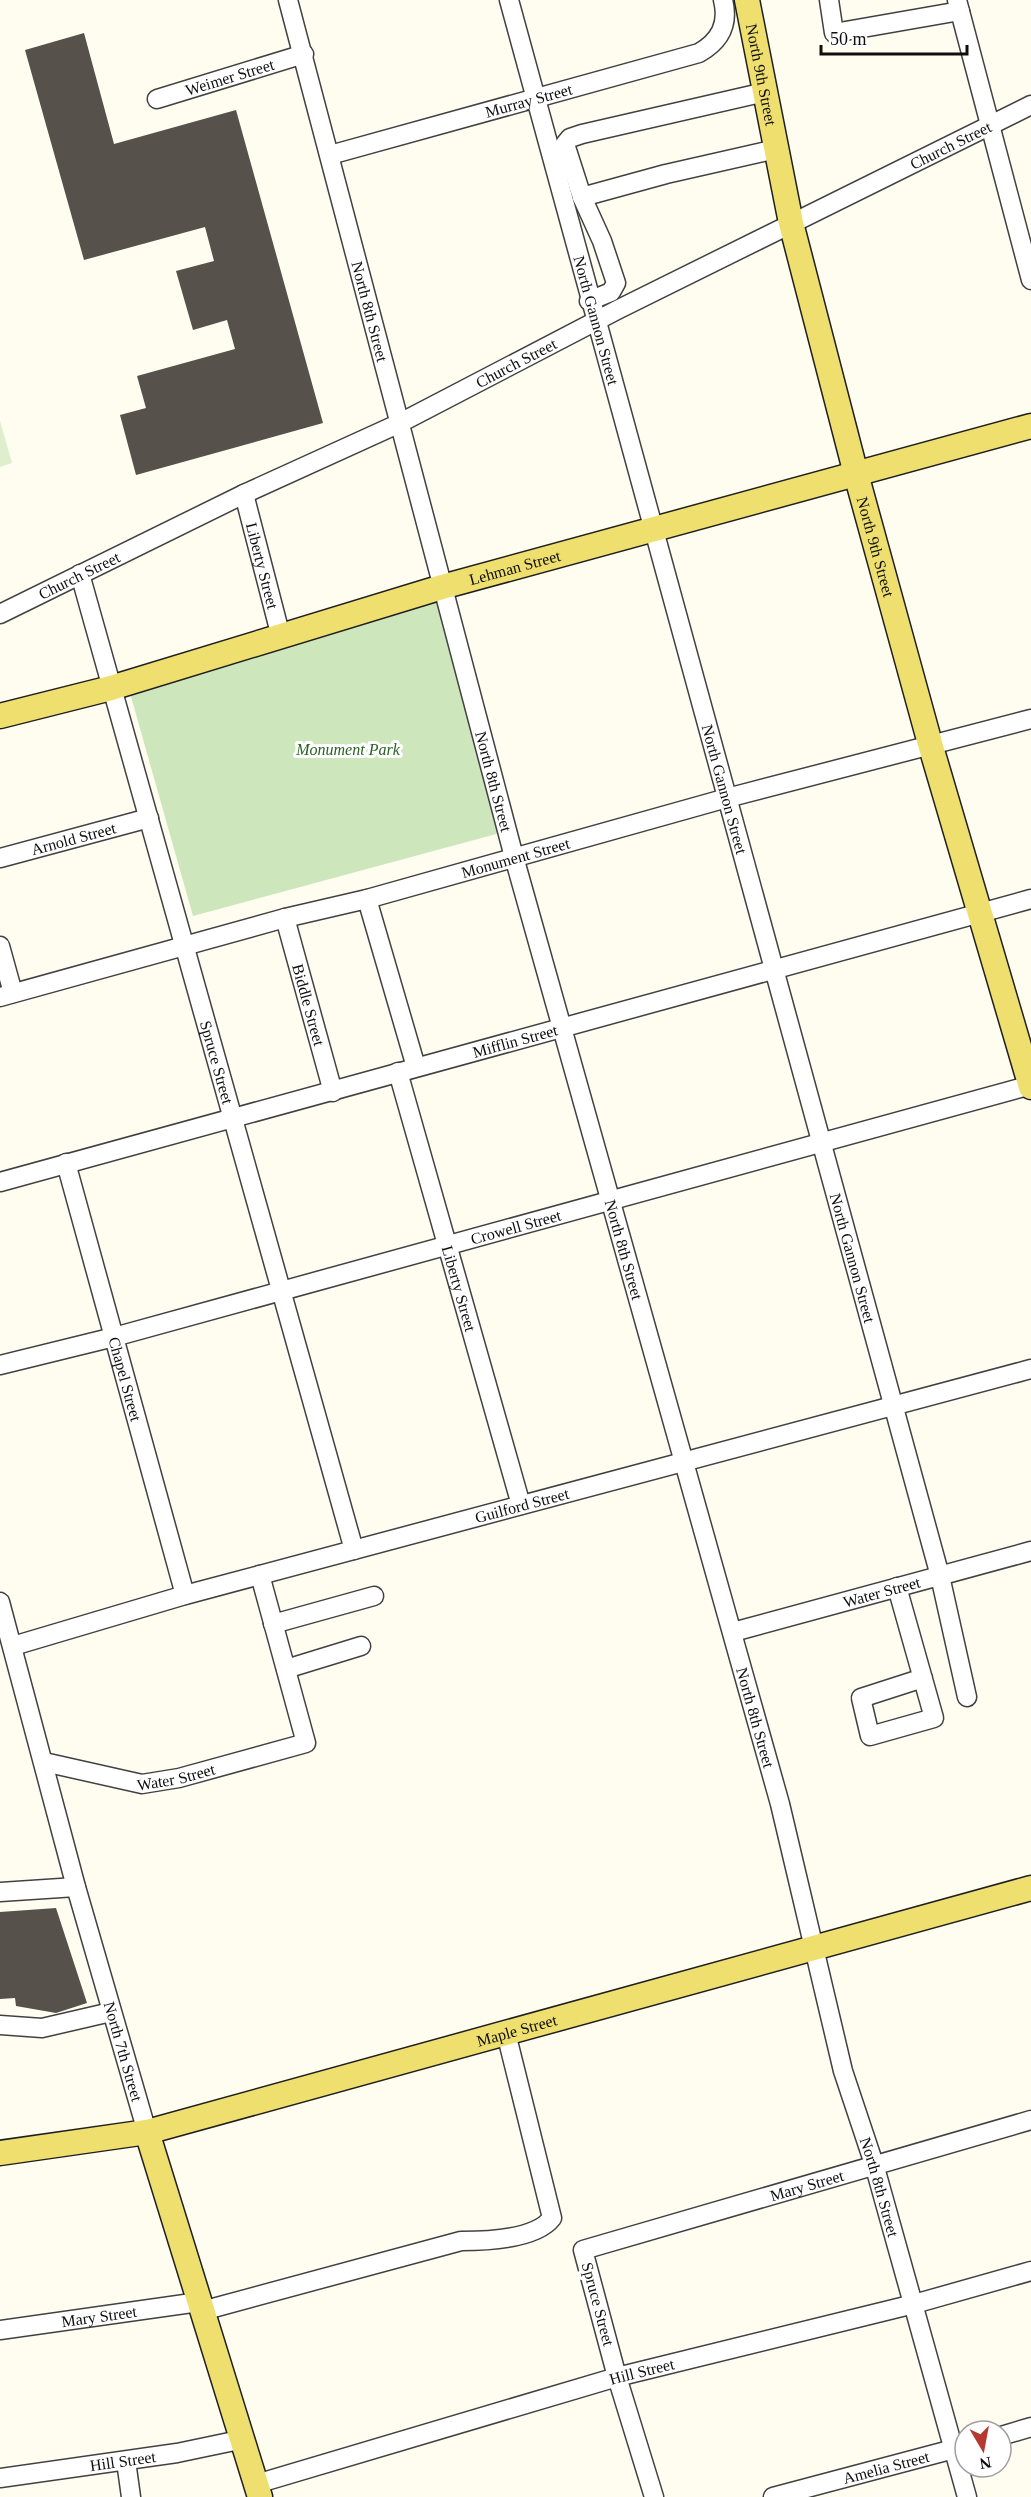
<svg xmlns="http://www.w3.org/2000/svg" width="1031" height="2497" font-family="'Times New Roman',serif">
  <style>
    .green { fill: #cde6bc }
    .pitch { fill: #dfeecd }
    .building { fill: #56514b }
    .lines { fill: none; stroke-linecap: round; stroke-linejoin: round }
    .minor-casing { stroke: #414141; stroke-width: 21 }
    .major-casing { stroke: #1f1f1f; stroke-width: 27 }
    .minor { stroke: #fff; stroke-width: 18 }
    .major { stroke: #efdf6f; stroke-width: 24 }
    .labels { text-anchor: middle; dominant-baseline: central; stroke-width: 6; stroke-linejoin: round; paint-order: stroke }
    .street-label { font-size: 16px; fill: #0e0e0e; stroke: #fff }
    .park-label { font-size: 16px; font-style: italic; fill: #286222; stroke: #fff }
  </style>
  <rect width="100%" height="100%" fill="#fefdf0"/>
  <path class="green" d="M435,597L500,833L193,916L128,686Z"/>
  <path class="pitch" d="M0,421L12,463L0,467Z"/>
  <path class="building" d="M84,33L114,144L236,110L323,423L136,475L120,415L146,408L137,376L235,349L227,320L193,330L176,271L214,261L205,227L84,260L25,50Z
    M56,1908L87,2003L56,2013L16,2006L15,1998L0,1999V1912Z"/>
  <g class="lines">
    <defs>
      <g id="minor">
        <path id="s1" d="M288,0L514,857L780,1804L843,2071L874,2164L967,2497"/>
        <path id="s2" d="M509,0L940,1576L967,1697"/>
        <path d="M829,0L834,33L960,11"/>
        <path d="M957,0L1031,280"/>
        <path id="s3" d="M157,99L304,54"/>
        <path id="s4" d="M330,155L699,53C720,41 729,24 723,0"/>
        <path d="M582,197L666,174L776,149"/>
        <path d="M589,301L611,292L616,283L602,241L582,197L565,144L570,138L582,134L765,92"/>
        <path id="s5" d="M244,494L281,637"/>
        <path id="s6" d="M80,574L354,1550"/>
        <path id="s7" d="M0,614L244,494L400,423L619,309L1031,105"/>
        <path id="s8" d="M0,858L149,818"/>
        <path d="M367,899L416,1067"/>
        <path id="s9" d="M285,918L333,1092"/>
        <path d="M0,946L13,993"/>
        <path id="s10" d="M0,997L285,918L367,899L727,798L1031,719"/>
        <path id="s11" d="M398,1072L521,1505"/>
        <path id="s12" d="M66,1163L185,1595"/>
        <path id="s13" d="M0,1182L1031,899"/>
        <path id="s14" d="M0,1365L114,1337L1031,1085"/>
        <path d="M897,1587L934,1718L870,1736L861,1698L923,1678"/>
        <path id="s15" d="M0,1602L76,1887L147,2132"/>
        <path d="M273,1624L374,1596"/>
        <path id="s16" d="M733,1632L1031,1551"/>
        <path id="s17" d="M13,1646L185,1595L1031,1369"/>
        <path d="M286,1669L361,1646"/>
        <path id="s18" d="M44,1762L142,1784L179,1778L306,1743L260,1575"/>
        <path d="M0,1892L76,1887"/>
        <path d="M0,2025L42,2028L111,2012"/>
        <path d="M202,2311L461,2241C487,2241 536,2239 552,2218L506,2033"/>
        <path id="s19" d="M0,2330L199,2302"/>
        <path d="M1001,2436L1031,2427"/>
        <path d="M126,2461L131,2497"/>
        <path id="s20" d="M0,2478L177,2453L244,2439"/>
        <path id="s21" d="M256,2484L617,2377L914,2304L1031,2271"/>
        <path id="s22" d="M654,2497L617,2377L583,2250L1031,2120"/>
        <path id="s23" d="M773,2497L965,2446"/>
      </g>
      <g id="major">
        <path id="s24" d="M747,0L791,223L856,474L931,747L1031,1087"/>
        <path id="s25" d="M0,716L111,688L442,587L1031,426"/>
        <path d="M147,2132L260,2497"/>
        <path id="s26" d="M0,2153L147,2132L1031,1888"/>
      </g>
    </defs>
    <use href="#minor" class="minor-casing"/>
    <use href="#major" class="major-casing"/>
    <use href="#minor" class="minor"/>
    <use href="#major" class="major"/>
  </g>
  <g class="labels">
    <g class="street-label">
      <text stroke="none"><textPath href="#s24" startOffset="76">North 9th Street</textPath></text>
      <text stroke="none"><textPath href="#s3" startOffset="76">Weimer Street</textPath></text>
      <text stroke="none"><textPath href="#s4" startOffset="206">Murray Street</textPath></text>
      <text stroke="none"><textPath href="#s7" startOffset="1060">Church Street</textPath></text>
      <text stroke="none"><textPath href="#s1" startOffset="322">North 8th Street</textPath></text>
      <text stroke="none"><textPath href="#s2" startOffset="332">North Gannon Street</textPath></text>
      <text stroke="none"><textPath href="#s7" startOffset="574">Church Street</textPath></text>
      <text stroke="none"><textPath href="#s24" startOffset="562">North 9th Street</textPath></text>
      <text stroke="none"><textPath href="#s5" startOffset="74">Liberty Street</textPath></text>
      <text stroke="none"><textPath href="#s25" startOffset="536">Lehman Street</textPath></text>
      <text stroke="none"><textPath href="#s7" startOffset="88">Church Street</textPath></text>
      <text stroke="none"><textPath href="#s1" startOffset="808">North 8th Street</textPath></text>
      <text stroke="none"><textPath href="#s2" startOffset="818">North Gannon Street</textPath></text>
      <text stroke="none"><textPath href="#s8" startOffset="76">Arnold Street</textPath></text>
      <text stroke="none"><textPath href="#s10" startOffset="534">Monument Street</textPath></text>
      <text stroke="none"><textPath href="#s9" startOffset="90">Biddle Street</textPath></text>
      <text stroke="none"><textPath href="#s13" startOffset="534">Mifflin Street</textPath></text>
      <text stroke="none"><textPath href="#s6" startOffset="507">Spruce Street</textPath></text>
      <text stroke="none"><textPath href="#s14" startOffset="534">Crowell Street</textPath></text>
      <text stroke="none"><textPath href="#s1" startOffset="1294">North 8th Street</textPath></text>
      <text stroke="none"><textPath href="#s2" startOffset="1304">North Gannon Street</textPath></text>
      <text stroke="none"><textPath href="#s11" startOffset="225">Liberty Street</textPath></text>
      <text stroke="none"><textPath href="#s12" startOffset="224">Chapel Street</textPath></text>
      <text stroke="none"><textPath href="#s17" startOffset="528">Guilford Street</textPath></text>
      <text stroke="none"><textPath href="#s16" startOffset="154">Water Street</textPath></text>
      <text stroke="none"><textPath href="#s1" startOffset="1780">North 8th Street</textPath></text>
      <text stroke="none"><textPath href="#s18" startOffset="135">Water Street</textPath></text>
      <text stroke="none"><textPath href="#s26" startOffset="532">Maple Street</textPath></text>
      <text stroke="none"><textPath href="#s15" startOffset="466">North 7th Street</textPath></text>
      <text stroke="none"><textPath href="#s22" startOffset="490">Mary Street</textPath></text>
      <text stroke="none"><textPath href="#s1" startOffset="2266">North 8th Street</textPath></text>
      <text transform="translate(598 2304) rotate(75)">Spruce Street</text>
      <text stroke="none"><textPath href="#s19" startOffset="100">Mary Street</textPath></text>
      <text stroke="none"><textPath href="#s21" startOffset="402">Hill Street</textPath></text>
      <text stroke="none"><textPath href="#s20" startOffset="124">Hill Street</textPath></text>
      <text stroke="none"><textPath href="#s23" startOffset="117">Amelia Street</textPath></text>
    </g>
    <g class="park-label">
      <text x="348" y="749">Monument Park</text>
    </g>
  </g>
  <g transform="translate(983 2449) rotate(170)"><circle r="28" fill="#ffffff" stroke="#9f9f9f" stroke-width="1.5"/>
  <path d="M0-4.5L10 22L0 15L-10 22Z" fill="#b5392f"/>
  <text y="-9" font-size="16" font-weight="bold" text-anchor="middle" fill="#0e0e0e">N</text>
  </g>
  <path d="M821 45v9h146v-9" fill="none" stroke="#0e0e0e" stroke-width="3"/>
  <text x="830" y="45" font-size="18" fill="#0e0e0e" stroke="#ffffff" stroke-width="4.5" paint-order="stroke">50 m</text>
</svg>
